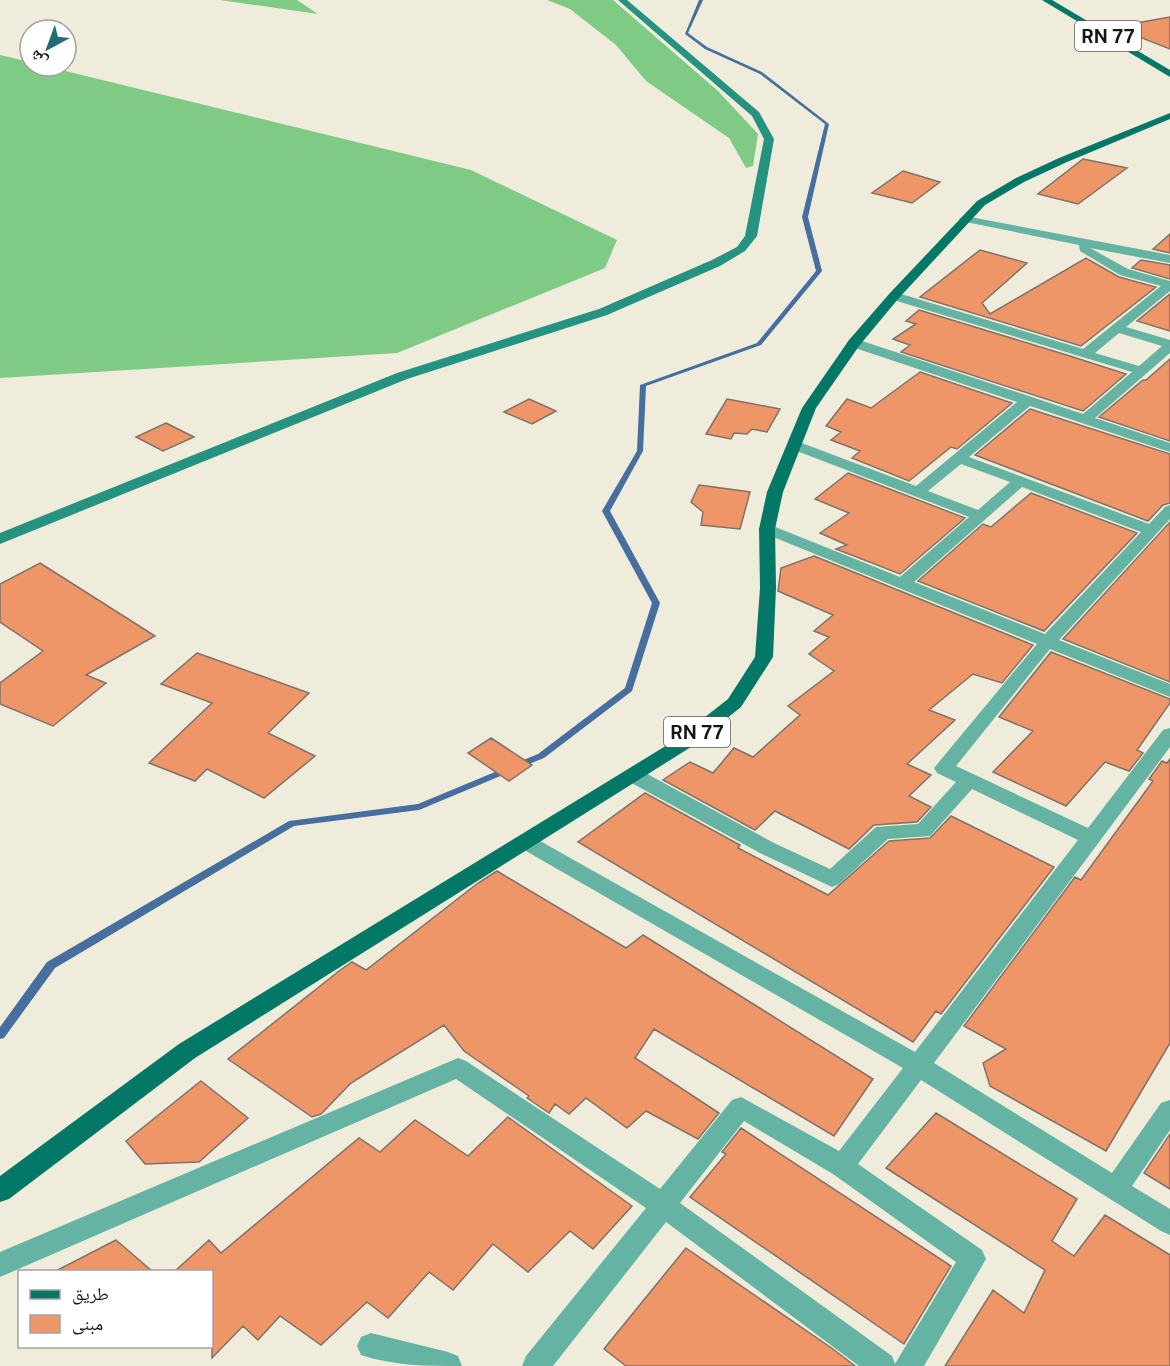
<svg xmlns="http://www.w3.org/2000/svg" width="1170" height="1366" font-family="'Public Sans','Noto Naskh Arabic',sans-serif">
  <style>
    .forest { fill: #7fcb86 }
    .lines { fill: none; stroke-linecap: round; stroke-linejoin: round }
    .stream { fill: #466e9e; fill-rule: evenodd }
    .building { fill: #ef9669; stroke: #807169; stroke-width: 1.5 }
    .minor { fill: #65b4a3; fill-rule: evenodd }
    .secondary { fill: #269380; fill-rule: evenodd }
    .primary { fill: #047867; fill-rule: evenodd }
    .labels { text-anchor: middle; dominant-baseline: central; stroke-width: 6; stroke-linejoin: round; paint-order: stroke }
    .shield { fill: #fff; stroke: #5d5c58; stroke-width: 1.5 }
    .shield-label { font-size: 18px; font-weight: bold; fill: #171611 }
  </style>
  <rect width="100%" height="100%" fill="#efecdb"/>
  <path class="forest" d="M220,0H297L318,14Z
    M547,0H613L718,91L758,134L753,166L746,168L729,138L646,81L616,45L570,9Z
    M0,55L30,62V66H45L471,170L617,240L605,268L397,353L0,378Z"/>
  <g class="lines">
    <path class="stream" d="M699,0H703L688,33L707,47L762,72L829,124L808,217L822,271L761,345L646,386L643,451L610,511L660,603L632,691L544,758L519,768L516,767L515,765L516,763L538,754L625,688L652,603L602,511L637,451L640,385L757,343L816,271L802,217L825,124L760,74L705,49L685,34Z
      M507,767L510,768L511,770L510,772L419,810L294,826L55,968L4,1038L0,1039V1027L47,962L289,821L418,804Z"/>
  </g>
  <path class="building" d="M1170,17V49L1114,27Z
    M1083,159L1127,168L1078,204L1038,194Z
    M903,171L940,182L912,203L872,193Z
    M1170,234V253L1153,249Z
    M980,250L1027,263L982,303L990,314L1086,258L1119,277L1156,287L1081,346L920,297Z
    M1141,260L1170,265V279L1132,268Z
    M1170,294V331L1137,321Z
    M919,310L1070,356L1126,374L1083,411L901,352L910,345L893,339L916,324L906,321Z
    M1170,359V441L1099,417L1143,380H1146Z
    M920,372L1012,403L957,449L951,447L909,481L852,458L860,451L831,440L841,432L826,426L847,399L871,408Z
    M529,399L556,411L532,424L504,412Z
    M727,399L780,409L767,432L752,429L747,434L734,433L731,439L706,434Z
    M1030,409L1170,454V503L1163,505L1148,521L975,455Z
    M166,423L194,437L163,451L136,437Z
    M848,473L965,518L900,574L836,549L847,545L820,533L849,513L815,499Z
    M699,485L750,492L740,529L701,525L703,512L691,502Z
    M1031,493L1137,533L1044,631L918,581L983,524L991,527Z
    M1170,522V682L1063,639Z
    M814,556L1033,645L1002,683L973,674L929,710L955,720L907,764L931,775L909,796L931,807L917,822L874,825L849,849L775,811L755,830L663,780L690,762L713,773L734,748L753,757L800,715L788,706L834,671L809,654L829,637L814,631L833,615L778,591L781,568Z
    M40,563L155,636L86,675L106,683L53,726L0,704V683L43,651L0,622V584Z
    M1051,652L1170,699V703L1137,750L1143,753L1129,771L1105,762L1066,806L993,772L1033,731L999,717Z
    M197,653L309,693L268,733L315,756L264,798L207,769L195,781L149,763L212,703L161,684Z
    M491,738L532,765L509,781L468,753Z
    M1170,759V1043L1106,1151L990,1086L983,1063L1006,1049L964,1026L1075,877L1081,880L1153,781L1149,779L1162,761L1167,763Z
    M645,793L740,845L738,848L828,895L889,841L930,838L951,816L1054,867L941,1014L936,1011L913,1042L578,842Z
    M497,871L626,948L643,935L873,1079L834,1136L654,1029L635,1058L719,1113L698,1139L646,1111L627,1128L586,1098L569,1114L555,1104L549,1113L527,1098L529,1096L464,1051L444,1025L351,1083L321,1114L312,1117L228,1059L339,971L352,962L366,970L478,883Z
    M201,1081L248,1118L199,1162L145,1164L126,1141Z
    M936,1113L1077,1199L1052,1241L1074,1256L1105,1215L1170,1255V1366H945L993,1290L1024,1313L1045,1270L886,1168Z
    M508,1117L632,1206L593,1249L570,1231L528,1272L493,1244L453,1290L429,1272L388,1318L367,1302L321,1345L280,1316L258,1340L243,1326L212,1358V1272H174L209,1240L221,1253L359,1138L380,1152L415,1120L468,1156Z
    M741,1128L951,1266L904,1344L690,1197L726,1154L722,1152Z
    M1170,1134V1189L1144,1173Z
    M116,1240L153,1272H54Z
    M686,1248L833,1349L855,1366H626L604,1349Z"/>
  <g class="lines">
    <path class="minor" d="M965,216L1170,255V263L1090,248L1128,269L1170,281V291L1126,327L1170,340V353L1095,418L1170,443V452L1030,406L969,457L1149,524L1165,507L1170,505V519L1059,640L1170,684V697L1050,649L956,766L1088,828L1163,730L1170,728V747L934,1063L1112,1173L1161,1103L1170,1100V1130L1132,1186L1170,1209V1235L1161,1231L921,1080L858,1164L982,1250L986,1259L924,1366H859L666,1222L553,1366H522L526,1356L646,1208L456,1079L0,1277V1252L458,1058L466,1061L660,1189L732,1100L741,1097L839,1151L903,1068L519,847L516,842L519,837L526,835L533,837L915,1052L1078,840L972,789L930,836L888,839L839,884L832,887L760,853L626,780L623,775L626,770L633,768L640,770L774,843L830,869L876,827L918,824L956,782L937,773L934,768L1037,644L761,532L759,529L767,524L773,526L900,577L969,517L789,448L787,445L789,442H799L916,486L1017,402L849,346L847,343L849,340H859L1083,414L1132,372L890,299L888,296L890,293H898L1083,349L1161,286L1120,275L1080,251L1079,245L961,221L959,219ZM1119,333L1162,346L1139,366L1095,353ZM961,464L1010,482L978,510L928,491ZM1022,487L1141,532L1045,634L914,582ZM744,1121L833,1174L956,1262L895,1364L892,1356L680,1203Z
      M371,1333L448,1352L458,1356L462,1366C427,1366 394,1366 361,1355L357,1346L361,1337Z"/>
    <path class="secondary" d="M618,0H627L759,112L774,139L757,236L745,251L720,266L607,315L407,379L0,544V533L397,373L599,309L712,260L737,247L745,236L764,139L752,116Z"/>
    <path class="primary" d="M1042,0H1052L1170,70V77Z
      M1170,113V119L1067,162L1024,182L985,205L898,299L859,346L816,408L783,492L775,529L776,588L773,657L741,707L691,747L195,1058L9,1199L0,1202V1176L179,1044L677,739L728,699L755,657L760,588L759,529L767,492L802,408L849,340L890,293L977,201L1016,178L1059,158Z"/>
  </g>
  <g class="labels">
    <g class="shield">
      <rect x="1075" y="21" width="66" height="30" rx="4.5"/>
      <rect x="664" y="717" width="66" height="30" rx="4.5"/>
    </g>
    <g class="shield-label">
      <text x="1108" y="36">RN 77</text>
      <text x="697" y="732">RN 77</text>
    </g>
  </g>
  <rect x="18" y="1270" width="195" height="78" fill="#ffffff" stroke="#a2a2a0" stroke-width="1.5"/>
  <rect x="30" y="1290" width="30" height="9" fill="#047867" stroke="#a2a2a0" stroke-width="1.5"/>
  <text x="72" y="1300" font-size="18" fill="#171611">طريق</text>
  <rect x="30" y="1315" width="30" height="18" fill="#ef9669" stroke="#a2a2a0" stroke-width="1.5"/>
  <text x="72" y="1330" font-size="18" fill="#171611">مبنى</text>
  <g transform="translate(48 48) rotate(221)"><circle r="28" fill="#ffffff" stroke="#a2a2a0" stroke-width="1.5"/>
  <path d="M0-4.5L10 22L0 15L-10 22Z" fill="#226d73"/>
  <text y="-9" font-size="16" font-weight="bold" text-anchor="middle" fill="#171611">ش</text>
  </g>
</svg>
